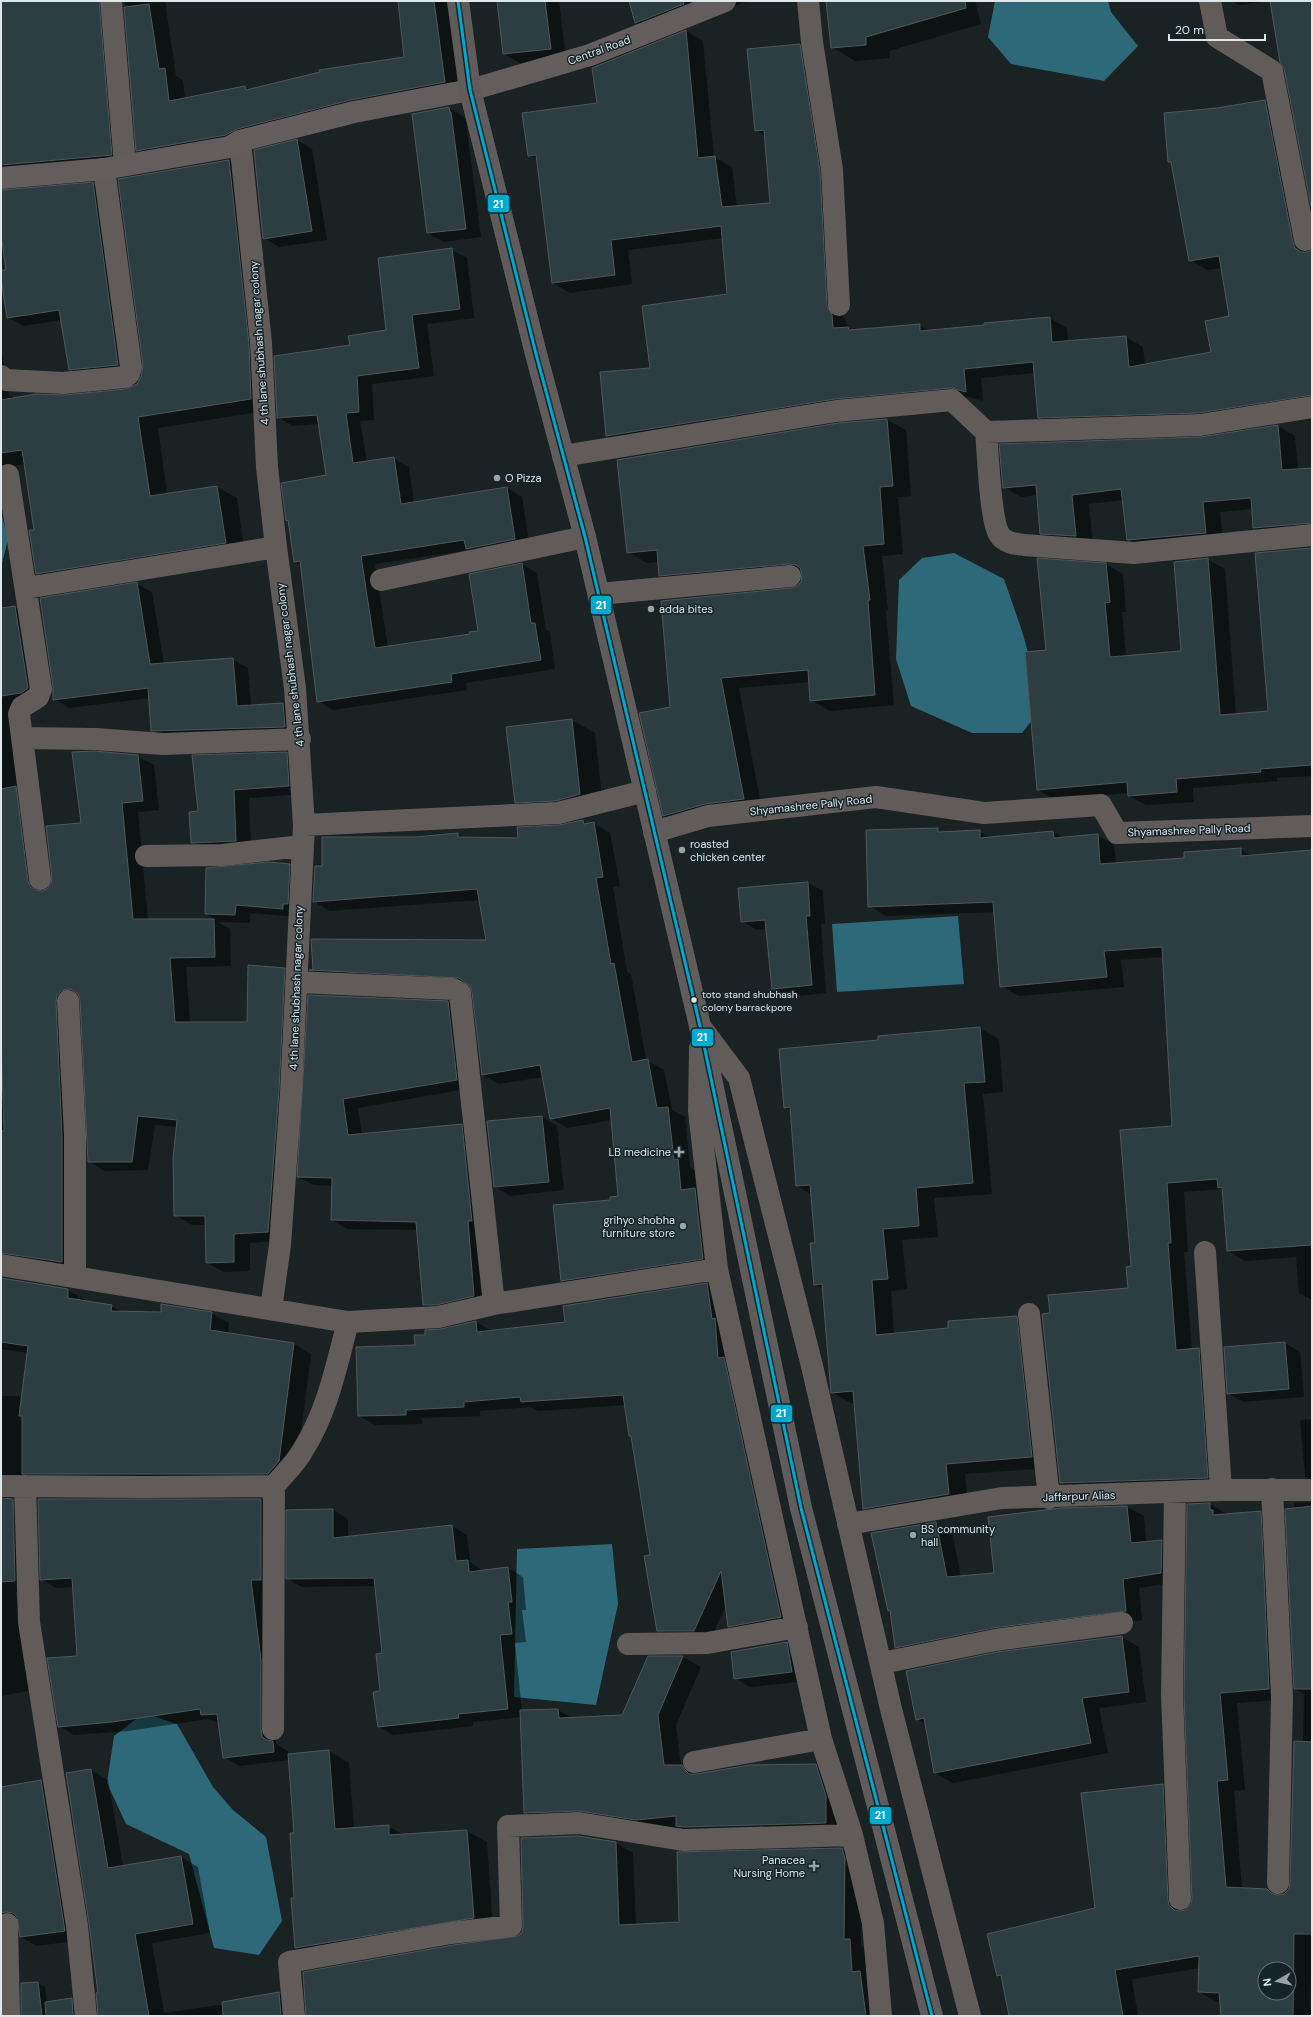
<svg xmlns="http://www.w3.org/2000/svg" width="1313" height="2017" font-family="'DM Sans',sans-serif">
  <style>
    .water { fill: #2e6979 }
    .shadow { fill: #0007; fill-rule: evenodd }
    .building { fill: #2c3e42; stroke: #505759; fill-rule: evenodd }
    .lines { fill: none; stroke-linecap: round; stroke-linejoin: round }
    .street { stroke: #615b5a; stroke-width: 22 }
    .secondary { stroke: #635e5d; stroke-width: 22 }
    .primary { stroke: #605c5c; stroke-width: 22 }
    .bus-1-casing { stroke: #152429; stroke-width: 6 }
    .bus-1 { stroke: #00a9ce; stroke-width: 3 }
    .poi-dot { fill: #99a2a5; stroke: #152429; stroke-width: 1.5 }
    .bus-dot { fill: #dee7ea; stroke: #152429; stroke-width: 1.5 }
    .labels { text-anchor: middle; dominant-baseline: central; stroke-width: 3; stroke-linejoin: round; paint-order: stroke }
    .bus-label { font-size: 10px; fill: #dee7ea; stroke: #152429; text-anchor: start }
    .street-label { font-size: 11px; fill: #dee7ea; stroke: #152429 }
    .poi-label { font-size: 11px; fill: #dee7ea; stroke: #152429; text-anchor: start }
    .line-badge { stroke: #152429; stroke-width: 1.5 }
    .badge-label { font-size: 11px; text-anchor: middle; font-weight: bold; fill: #fff }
  </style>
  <rect width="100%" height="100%" fill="#1a2224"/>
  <path class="water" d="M995,1H1108L1111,12L1138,46L1104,81L1011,64L988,37Z
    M1,512L8,540L1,567Z
    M954,553L1004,579L1022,631L1043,706L1022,733H972L911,706L896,659L899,580L922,558Z
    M958,916L964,984L837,992L832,924Z
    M612,1544L618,1604L596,1705L514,1697L517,1549Z
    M144,1713L177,1724L213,1787L233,1810L266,1837L282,1921L259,1955L214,1948L189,1854L126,1824L107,1783L114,1736Z"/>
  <path class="shadow" d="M1,1H122L129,165L1,178Z
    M125,1H165L176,76L183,80L185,99L245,87L250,90L405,58L398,1H455L463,92L155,160L137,150Z
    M499,1H559L566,58L520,63L504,54Z
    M630,1H753L742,3L660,36L636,23Z
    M827,1H975L981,24L889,51L890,58L855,61L832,47Z
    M1232,1H1269L1239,5Z
    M686,31L703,41L714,157L732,167L737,207L771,204L765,136L756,130L786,47L803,57L823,168L835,175L843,316L849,328L854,331L919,325L930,331L1049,318L1067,328L1068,342L1126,337L1143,347L1145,365L1212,353L1230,317L1222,268L1207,270L1190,260L1172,163L1169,161L1217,109L1265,101L1282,111L1310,252L1312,251V406L1056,427L1039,417L1035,373L981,378L983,401L969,397L853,408L625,445L607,436L728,295L723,238L628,250L632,284L570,293L553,283L538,160L529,155L599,104Z
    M449,108L464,117L466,122L481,237L444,242L428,233Z
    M297,140L312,149L327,240L279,247L264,238L255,151Z
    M229,161L249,172L271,410L158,428L167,494L217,487L237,498L245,554L57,585L37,573L35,530L25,464L1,468V347L9,395L15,398L64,396L126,390L138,384L142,378L144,365L119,180Z
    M93,184L108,192L133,373L85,378L70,369L62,320L23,326L8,317L7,270L1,228V191Z
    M452,250L467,258L474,318L427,324L434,376L372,384L374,420L360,421L367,462L394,459L409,467L414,503L507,488L522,497L530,547L482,557L469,550L375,564L388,647L471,635L480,632L522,564L537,573L546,630L550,632L555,669L466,683L467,690L333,710L318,701L301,565L295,561L289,521L287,520L327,476L319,424L293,426L278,417L351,346L387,331Z
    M887,420L906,430L911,496L898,497L903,554L882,556L888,610L886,611L894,705L830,711L811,700L810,682L739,688L762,810L683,826L664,816L671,708L792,589L798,587L802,582L804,574L679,586L660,575L659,562L647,563L628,552Z
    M1278,426L1295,436L1298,470L1312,469V534L1271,538L1254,528L1253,509L1220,512L1223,543L1145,549L1128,539L1123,500L1089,504L1093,545L1058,543L1041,533L1037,495L1021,497L1004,487L1201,438Z
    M1312,549V776L1277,778V781L1193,788L1194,802L1146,805L1129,796L1128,793L1056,800L1038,790L1047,651L1106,564L1123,574L1126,612H1122L1126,656L1182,652L1207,559L1225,569L1236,715L1269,712Z
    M137,584L152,592L164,664L233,660L248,668L251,706L283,704L298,713L300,735L168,739L152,730L150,698L69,708L54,699Z
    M15,607L35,618L41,704L8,709L18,714L32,796L44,892L48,890L53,884L82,824L137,756L154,765L159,810L138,812L148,920H217L206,914L289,865L304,874L298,917L250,913V923L218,922L230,929L231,966L186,967L190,1023H248L284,969L301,978L284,1240L250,1243V1271L224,1272L207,1263V1225H192L175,1215L177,1127L155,1125L148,1170L105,1171L88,1161L81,998L77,1000L79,1271L18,1262L2,1252L1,609Z
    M572,720L595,733L603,807L538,815L516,802Z
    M286,753L302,762L304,794L249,798L251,849L207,851L192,842L199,812Z
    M583,821L589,824L593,823L610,833L620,886L613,887L627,972L631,974L646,1060L664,1070L672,1110L685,1117L690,1167L695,1170L697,1190L712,1199L720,1268L578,1290L562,1280L611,1201L619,1197L612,1120L567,1128L551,1118L543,1077L499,1084L483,1075L472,987L327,979L313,971L312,940L487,941L480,900L330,911L314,902L322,867L416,838L458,834L464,838L520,839Z
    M937,829L944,833L979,831L990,838L1053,832L1064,838L1097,835L1114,845L1116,864L1185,859L1240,849L1252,856L1312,851V1300L1299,1293L1296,1257L1245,1261L1228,1251L1222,1189L1184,1192L1188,1252H1184L1192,1350H1199L1216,1359L1225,1487L1078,1493L1061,1483L1051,1314L1129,1289L1133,1267L1173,1127L1164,957L1121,960L1124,987L1019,996L1001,986L995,912L886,916L869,906Z
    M808,883L823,891L825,924H821L826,993L788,997L773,988L767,929L757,930L742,921Z
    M309,996L448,1002L463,1011L472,1088L358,1108L362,1135L462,1125L477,1134L489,1304L439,1314L423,1305L417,1230L347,1229L332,1220L333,1186L314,1185L298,1177Z
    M979,1028L999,1039L1003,1092L983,1094L992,1194L934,1198L938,1237L902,1240L907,1289L891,1291L894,1334L949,1329L1016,1317L1036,1328L1051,1468L965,1474L968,1505L883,1519L864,1508L855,1403H851L832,1392L823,1289L815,1284L816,1243L811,1194L797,1186L791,1111L785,1107L879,1041Z
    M542,1117L557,1126L564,1190L510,1196L495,1187Z
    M1,1279L68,1290L85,1300V1302L111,1306L122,1312L211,1313L229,1323L228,1334L294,1344L311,1354L296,1471L286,1483L6,1497V1499L13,1500L30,1510L32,1591L16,1592L33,1690L1,1696V1396L137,1398L28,1353L1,1349Z
    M707,1284L723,1294L797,1626L745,1635L728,1626L726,1605L711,1639L674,1640L658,1630L651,1556L632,1437L630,1436L625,1405L538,1411L530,1407L480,1411V1416L422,1418V1424L375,1425L359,1416L426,1336L476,1322L492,1331L566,1323Z
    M1285,1343L1300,1352L1304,1397L1243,1402L1228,1393Z
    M1312,1419V1481L1305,1477L1300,1420Z
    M39,1500H261L276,1508L275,1739L277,1745L288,1751V1755L329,1751L349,1763L354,1829L388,1826L404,1835L467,1831L487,1842L493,1929L315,1959L296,1948L295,1834L290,1760L239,1766L224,1757L220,1723L208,1719L128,1731L74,1735L59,1726L78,1657L73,1587L56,1588L41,1579Z
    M1312,1502V1943L1310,2010L1312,2011V2016H1222L1221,2002H1217L1199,1992L1200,1968L1132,1979L1138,2016H1010L1003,1978L998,1976L1096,1909L1163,1785L1180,1795L1185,1911L1192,1905L1210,1504L1227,1514L1260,1512L1278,1522L1286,1699L1237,1703L1245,1790L1234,1791L1242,1889L1267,1890L1278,1896L1284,1895L1289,1890L1292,1883L1303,1743L1304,1694L1295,1689L1294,1503ZM1265,1969H1289V1993H1265Z
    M1127,1507L1144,1516L1146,1543L1162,1541L1178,1551L1177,1582L1139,1588L1142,1620L1010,1636L912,1656L896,1647L891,1612L889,1610L935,1523L952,1532L961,1577L995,1574L1061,1509Z
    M333,1510L348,1519V1537L452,1526L467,1535L470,1562L483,1571L508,1568L523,1577L526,1610H522L526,1642L515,1643L522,1711L558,1710L572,1718L622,1716L649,1657H683L701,1667L676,1725L681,1766L698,1775L816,1765L834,1776L844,1833L696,1836L680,1827L655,1830L543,1823L525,1812L521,1717L473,1722V1726L393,1735L378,1726L383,1654L376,1586L302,1587L287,1579Z
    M1121,1637L1139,1647L1146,1702L1099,1708L1108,1753L953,1783L935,1773L926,1724L917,1719Z
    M786,1643L802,1651L807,1681L750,1687L735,1678Z
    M91,1770L108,1780L123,1866L181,1857L198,1867L210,1933L152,1943L164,2013L225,2004L279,1993L296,2003L298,2016H99V1994L67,1774Z
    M41,1781L58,1791L81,1940L37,1946L21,1937L19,1922L1,1942V1788Z
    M615,1843L633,1853L636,1925L680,1923L842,1849L859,1859L862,1870L861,1946L867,1950L882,2016H307L519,1937Z
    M38,1983L45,1987L49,2016H21Z"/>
  <path class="building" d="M1,1H99L112,155L1,165Z
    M398,1H434L445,82L351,100L237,129L226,135L136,151L124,7L149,4L159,69L165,68L169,101L245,86L246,90L320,72L319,70L404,57Z
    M497,1H545L551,49L503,54Z
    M629,1H683L684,4L635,23Z
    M826,1H965L966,8L866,37V45L831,48Z
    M1270,1H1312V211L1284,69L1280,62Z
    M686,30L698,158L715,156L722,207L770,203L764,130L755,131L747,49L800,44L820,171L827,306L832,315L833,328L848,327L849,330L920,324V331L984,325V323L1050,317L1052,342L1126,336L1129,367L1211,352L1205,321L1229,316L1219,256L1189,261L1171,162H1168L1164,113L1217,108L1265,100L1293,242L1295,248L1301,252H1307L1312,250V395L1199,413L1038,418L1033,362L964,369L966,392L951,388L835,399L606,436L600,372L650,368L642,306L727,294L721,226L611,240L615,275L552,283L536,155L528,156L522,113L597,103L592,68Z
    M449,107L450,112H451L466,229L427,233L412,114Z
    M297,139L312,231L263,239L254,150Z
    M229,160L249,344L251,399L138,417L150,496L217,486L226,543L36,574L29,530H34L22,450L1,453V400L36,394L64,395L126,389L137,384L141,377L143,365L118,179Z
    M93,182L118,365L69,370L59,310L7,318L1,278V270H6L1,234V190Z
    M452,248L460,309L412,315L419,368L357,376L359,412L346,413L353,463L394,457L401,504L507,487L515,539L466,549L464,540L361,556L375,648L470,634L469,632L478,631L469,574L522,563L531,623H535L541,660L451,674L452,682L317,702L300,561L294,562L288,520L286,521L281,483L326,475L317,415L277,418L274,356L350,345L348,336L386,330L378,258Z
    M887,419L893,486L880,487L884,544L863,546L870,600H868L875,695L810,701L808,670L721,678L744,799L705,804L663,816L639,713L670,707L661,601L791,588L797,586L801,582L802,574L800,568L796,565L789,564L659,576L657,550L627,553L617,460L838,423Z
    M1278,425L1282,470L1312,468V523L1253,528L1251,498L1203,502L1206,533L1127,540L1121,489L1072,495L1076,536L1040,534L1036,485L1003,488L999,444L1200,437Z
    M1312,548V765L1260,769L1261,772L1176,779L1177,792L1128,796L1127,782L1037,790L1025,652L1046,650L1037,558L1106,563L1110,602L1105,603L1110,657L1181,651L1174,562L1208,558L1220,715L1268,711L1255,553Z
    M137,582L150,664L233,658L237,706L283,703L285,727L151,731L148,688L53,700V687L40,598Z
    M15,606L28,688L21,693L1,696V608Z
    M572,719L580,794L556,801L515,803L506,727Z
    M94,751L138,755L143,801L122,803L133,919H214L215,957L170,958L175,1022H247L248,965L285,968L279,1091L268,1232L234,1234V1262L206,1263L205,1216H174L173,1159L177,1120L138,1116L132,1162H88L80,1000L78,994L73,990L68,989L61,991L57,996L56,1002L62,1135V1262L1,1253V1131H4L1,1031V789L16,786L28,881L30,886L35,890L42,891L47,889L51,884L52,878L46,826L81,823L72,752Z
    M287,752L289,786L234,790L236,841L191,843L189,812L198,811L192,755Z
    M583,820L584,824L594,822L603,877L596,878L611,964L614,963L632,1062L648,1059L657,1108L668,1107L674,1160L678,1159L681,1190L695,1188L703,1259L561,1281L553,1205L610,1200V1197L618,1196L610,1108L550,1119L540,1065L482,1075L472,992L470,986L459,978L309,970H313L311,939L486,940L477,889L313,902L315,866H322V837H416L458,833V837L518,838L517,827L559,825Z
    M938,828V832L980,830V838L1053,831L1054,838L1098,834L1100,864L1184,858V852L1241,848V856L1312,850V1245L1227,1251L1222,1187L1218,1188L1217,1179L1167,1183L1171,1243H1168L1176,1350L1199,1348L1208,1478L1060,1483L1042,1314L1050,1313L1048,1295L1128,1288L1126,1267L1131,1266L1120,1130L1172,1126L1162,947L1104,951L1107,977L1000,987L993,902L868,907L866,830Z
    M268,862L290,864L288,904H283V909L236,905L235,915L205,914L206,868Z
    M808,882L810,916H806L812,985L772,989L765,920L741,922L738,888Z
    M308,995L448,1001L457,1080L343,1099L348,1135L462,1124L472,1221H468L474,1296L436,1305H423L416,1222L331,1220L332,1178L297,1177Z
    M980,1027L985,1082L964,1083L973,1183L916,1188L919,1226L883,1229L888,1279L872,1280L876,1335L948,1328V1321L1017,1316L1032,1457L946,1464L949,1494L863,1509L853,1391L831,1393L822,1284L814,1285L810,1243H815L810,1185L796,1186L790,1107L784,1108L779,1049L878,1040V1036Z
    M542,1116L549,1182L494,1187L487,1121Z
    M1,1278L68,1289V1298L112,1305L111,1311L161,1312V1304L212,1312L210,1330L294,1343L279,1461L268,1474H22V1416H19L28,1346L1,1342Z
    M707,1283L712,1319L715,1318L718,1358L724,1357L781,1617L728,1627L721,1571L694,1631H657L644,1556L650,1555L631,1436H629L623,1395L521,1402L520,1397L464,1402V1407L406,1410V1415L358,1416L356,1347L415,1345L414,1335H425V1330L441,1329L476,1321L477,1332L565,1322L563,1306Z
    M1285,1342L1289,1389L1227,1394L1224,1347Z
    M1,1498L13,1499L15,1581L1,1582Z
    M38,1499H261V1580H251L261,1660V1729L262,1736L266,1740L273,1741L274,1752L223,1758L217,1714L201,1715L200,1709L112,1722L58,1727L47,1658L77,1656L72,1578L40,1580Z
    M1210,1503V1510H1213V1515L1261,1511L1269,1689L1220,1693L1228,1780L1217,1781L1226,1887L1267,1889L1271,1893L1277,1895L1284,1894L1289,1889L1290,1883L1294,1741L1312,1742V1934H1294L1293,2016H1221L1219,1993L1198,1992L1199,1956L1115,1970L1123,2016H1009L1001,1975L997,1976L987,1934L1095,1908L1081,1793L1163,1784L1168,1900L1169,1905L1174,1910L1180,1911L1186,1910L1191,1904L1192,1899L1184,1695L1187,1504ZM1265,1969H1289V1993H1265Z
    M1127,1506L1131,1543L1162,1540L1161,1573L1123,1579L1126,1611L993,1628L895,1648L890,1610L888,1611L871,1533L936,1522L947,1577L994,1573L988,1517L1061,1508Z
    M1312,1506V1689H1294L1285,1509Z
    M333,1509V1538L452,1525L456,1561L468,1560L469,1572L508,1567L512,1602H508L512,1634L500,1635L508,1709L458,1714L459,1718L378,1727L373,1692L380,1691L376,1654L382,1653L374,1578L286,1579V1510Z
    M1122,1636L1129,1692L1082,1698L1091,1743L934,1773L924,1718L916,1720L906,1671L997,1652Z
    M787,1642L792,1672L734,1679L731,1652Z
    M648,1656H683L658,1715L664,1765H682L685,1770L689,1774H696L750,1765L816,1764L826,1796V1823L684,1827L676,1826V1816L636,1820L579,1811L524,1813L520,1710L558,1709L559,1718L622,1715Z
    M329,1750L335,1829L389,1825V1835L467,1830L474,1918L295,1948L291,1898H294L290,1833H294L288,1754Z
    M91,1769L108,1868L181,1856L193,1924L135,1934L149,2016H98L96,1993H98L89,1924L66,1773Z
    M41,1780L65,1931L20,1937L17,1917L13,1913L6,1912L1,1913V1787Z
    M578,1836L616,1842L619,1925L679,1922L677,1852L842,1848L845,1859L844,1939H850L852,1972L860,1971L866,2016H306L303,1972L453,1945L518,1936L522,1932L523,1926L521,1838Z
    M38,1982L42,2016H21V1983Z
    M279,1992L281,2016H223L222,2002Z
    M72,1998L73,2016H46L45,2002Z"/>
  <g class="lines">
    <path class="street" d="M111,1L125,165
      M808,1L812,42L832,170L839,305
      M1210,1L1217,37L1272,71L1305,240
      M240,141L261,343L267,467L276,547L295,688L304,825L291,1092L280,1245L271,1309
      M1,376L6,380L63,383L125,377L129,374L131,367L104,169
      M986,432C988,452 990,519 999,534C1004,543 1015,544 1024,545L1134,553L1312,535
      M563,456L836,411L952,400L986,432L1200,425L1312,407
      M8,475L41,689L38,697L22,707L19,714L40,879
      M381,580L585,537
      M26,588L276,547
      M599,594L790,576
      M22,738L95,739L163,744L300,739
      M304,825L558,813L645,791
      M654,832L708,816L876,797L984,813L1101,805L1117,833L1312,826
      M146,856L222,855L302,846
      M297,982L453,989L460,993L494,1304
      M68,1001L75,1135V1277
      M700,1026L739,1078L812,1366L891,1709L970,2016
      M700,1048L699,1111L717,1269L821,1739L852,1835L873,1923L881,2016
      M1205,1252L1221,1490
      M1,1265L348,1322L438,1317L494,1304L717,1269
      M1029,1314L1049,1498
      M1,1486L145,1487L274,1486C284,1474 296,1463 303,1450C328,1410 336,1367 348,1322
      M25,1486L29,1622L77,1926L86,2016
      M1272,1489L1282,1698L1278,1883
      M1175,1492L1172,1695L1180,1899
      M848,1524L1002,1498L1221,1490H1312
      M628,1644L707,1643L797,1627
      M882,1663L995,1640L1122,1623
      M273,1729L274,1486
      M694,1762L821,1739
      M7,1924L9,2016
      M294,2016L289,1962L451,1933L511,1926L508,1826L579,1823L683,1840L852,1835"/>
    <path class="secondary" d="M1,178L104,169L230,147L240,141L354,112L470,90L590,55L725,1"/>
    <path class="primary" d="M458,1L470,90L536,354L585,537L700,1026L801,1508L932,2016"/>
    <defs>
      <path id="bus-1" d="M458,1L470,90L536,354L585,537L700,1026L801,1508L932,2016"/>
    </defs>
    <use href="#bus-1" class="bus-1-casing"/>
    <use href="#bus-1" class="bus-1"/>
  </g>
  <g class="poi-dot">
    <circle cx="497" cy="478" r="4"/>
    <circle cx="651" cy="609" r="4"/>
    <circle cx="682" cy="850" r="4"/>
    <path d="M677 1146h4v4h4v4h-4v4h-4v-4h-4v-4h4z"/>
    <circle cx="683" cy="1226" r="4"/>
    <circle cx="913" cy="1535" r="4"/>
    <path d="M812 1860h4v4h4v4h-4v4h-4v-4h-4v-4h4z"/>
  </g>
  <circle class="bus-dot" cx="694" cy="1000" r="3.5"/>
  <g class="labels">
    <g class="bus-label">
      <text x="702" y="994">toto stand shubhash<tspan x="702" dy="13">colony barrackpore</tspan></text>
    </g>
    <g class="street-label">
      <text transform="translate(599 50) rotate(-20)">Central Road</text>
      <text transform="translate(259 343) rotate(-94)">4 th lane shubhash nagar colony</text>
      <text transform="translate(290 665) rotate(-97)">4 th lane shubhash nagar colony</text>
      <text transform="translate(811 805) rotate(-6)">Shyamashree Pally Road</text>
      <text transform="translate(1189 830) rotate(-2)">Shyamashree Pally Road</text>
      <text transform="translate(296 988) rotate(-88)">4 th lane shubhash nagar colony</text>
      <text transform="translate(1079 1496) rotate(-2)">Jaffarpur Alias</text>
    </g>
    <g class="poi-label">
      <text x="505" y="478">O Pizza</text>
      <text x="659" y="609">adda bites</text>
      <text x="690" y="844">roasted<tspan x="690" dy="13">chicken center</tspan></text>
      <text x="671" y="1152" text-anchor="end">LB medicine</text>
      <text x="675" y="1220" text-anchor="end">grihyo shobha<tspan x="675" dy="13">furniture store</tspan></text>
      <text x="921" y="1529">BS community<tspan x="921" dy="13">hall</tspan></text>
      <text x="805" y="1860" text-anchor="end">Panacea<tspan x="805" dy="13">Nursing Home</tspan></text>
    </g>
  </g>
  <g class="line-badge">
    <rect x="487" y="194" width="23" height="19" rx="4" fill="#00a9ce"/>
    <rect x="590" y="595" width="22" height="20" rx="4" fill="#00a9ce"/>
    <rect x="691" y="1028" width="23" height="19" rx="4" fill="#00a9ce"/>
    <rect x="770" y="1404" width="23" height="19" rx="4" fill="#00a9ce"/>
    <rect x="869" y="1806" width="23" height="19" rx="4" fill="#00a9ce"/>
  </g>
  <g class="badge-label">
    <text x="498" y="208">21</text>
    <text x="601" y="609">21</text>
    <text x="702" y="1041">21</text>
    <text x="781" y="1417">21</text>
    <text x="880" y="1819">21</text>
  </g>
  <rect width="1313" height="2017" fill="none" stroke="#dee7ea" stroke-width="4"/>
  <g transform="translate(1277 1981) rotate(262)"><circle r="19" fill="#152429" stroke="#657276"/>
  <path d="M0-3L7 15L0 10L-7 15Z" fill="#99a2a5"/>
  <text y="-6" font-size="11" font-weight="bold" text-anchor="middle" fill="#dee7ea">N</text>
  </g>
  <path d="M1169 34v6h96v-6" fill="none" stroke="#dee7ea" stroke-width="2"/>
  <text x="1175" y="34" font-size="12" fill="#dee7ea" stroke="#152429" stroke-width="3" paint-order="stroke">20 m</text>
</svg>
